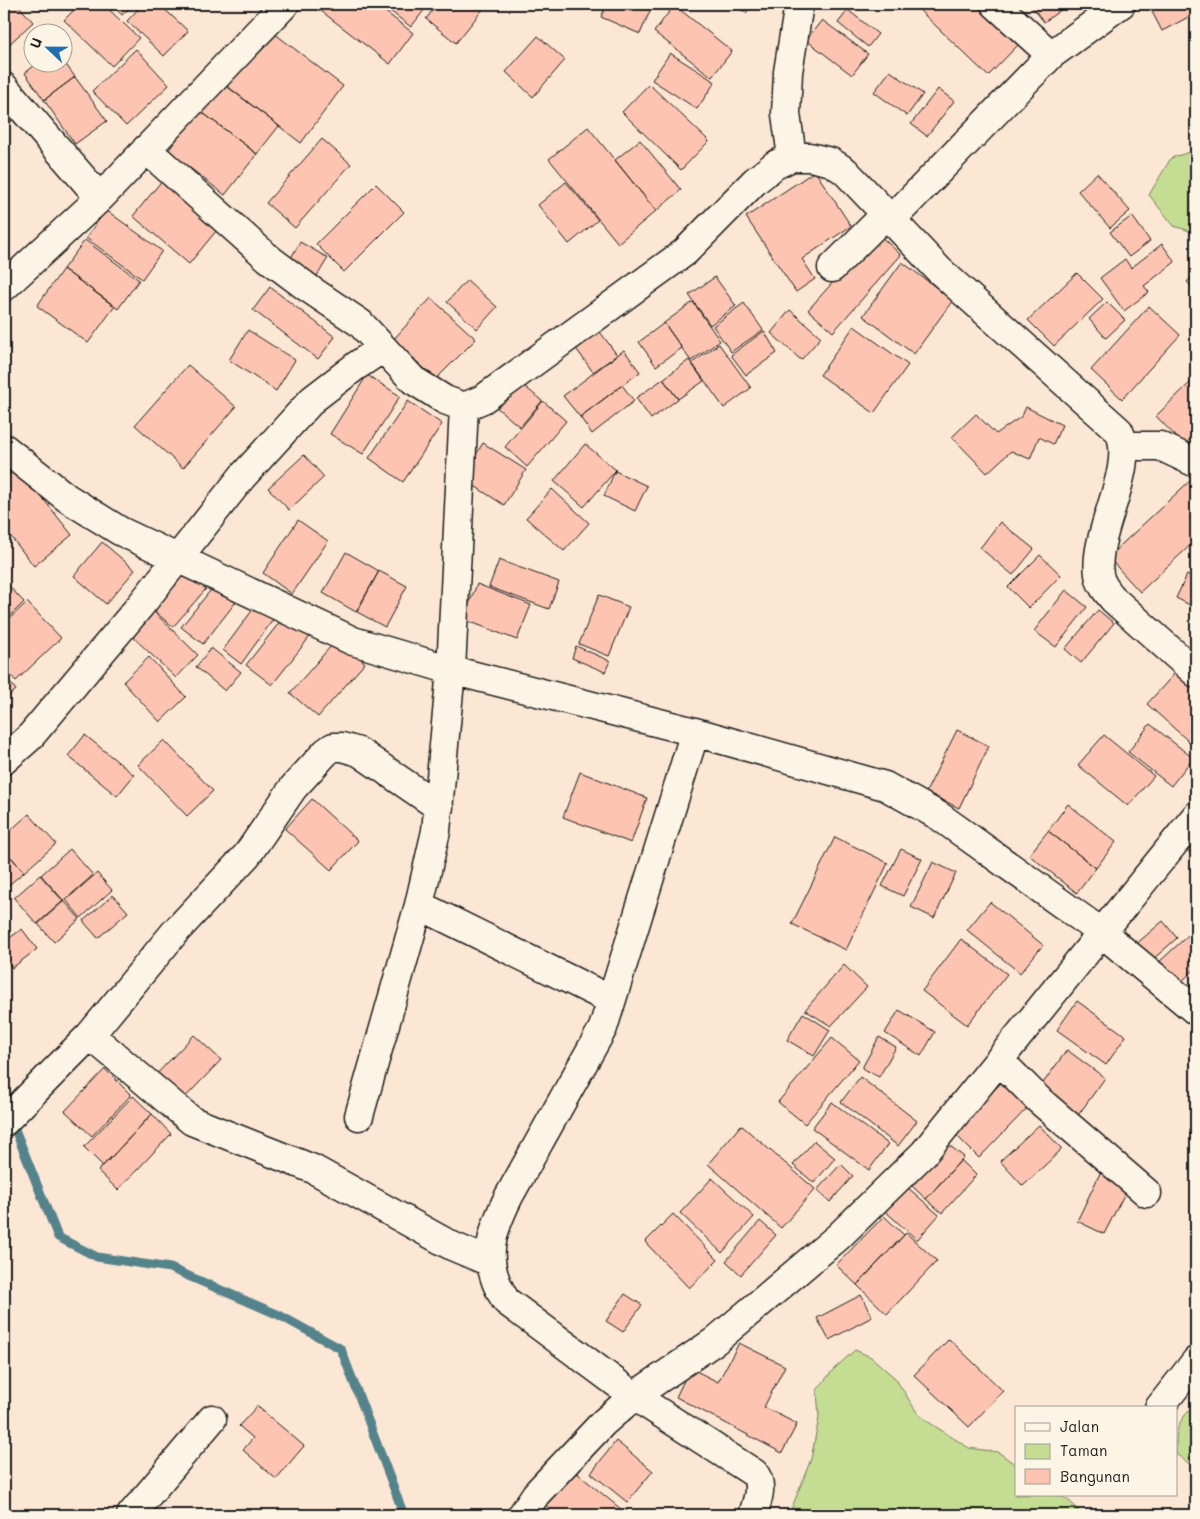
<svg xmlns="http://www.w3.org/2000/svg" width="1200" height="1519" font-family="Mali,sans-serif">
  <style>
    .green { fill: #c5dd93; stroke: #707c58 }
    .lines { fill: none; stroke-linecap: round; stroke-linejoin: round }
    .stream { stroke: #54838c; stroke-width: 9 }
    .building { fill: #fdc5b1; stroke: #1c1c1c }
    .minor-casing { stroke: #1c1c1c; stroke-width: 31 }
    .minor { stroke: #fcf5e5; stroke-width: 28 }
  </style>
  <rect width="100%" height="100%" fill="#fce7d5"/>
  <filter id="ink" filterUnits="userSpaceOnUse"><feTurbulence type="fractalNoise" baseFrequency=".02" numOctaves="2"/><feDisplacementMap in="SourceGraphic" scale="10" xChannelSelector="R" yChannelSelector="G"/><feConvolveMatrix kernelMatrix="1 2 1 2 8 2 1 2 1" color-interpolation-filters="sRGB"/></filter>
  <g filter="url(#ink)">
    <path class="green" d="M1196,150V233L1174,226L1149,195L1171,158Z
      M855,1350L871,1357L895,1378L918,1414L930,1423L969,1448L998,1452L1016,1465V1495C1046,1495 1064,1487 1081,1515H789L811,1459L819,1418L817,1390L834,1369Z
      M1196,1405V1469L1176,1454C1176,1430 1176,1421 1196,1405Z"/>
    <g class="lines">
      <path class="stream" d="M4,1102L58,1237L97,1257L170,1268L279,1315L341,1349L404,1515"/>
    </g>
    <path class="building" d="M4,4H17L33,22L4,49Z
      M80,4H103L139,38L112,66L64,20Z
      M111,4H134L122,15Z
      M143,4H159L188,31L164,56L127,21Z
      M312,4H375L413,33L390,64Z
      M381,4H429L411,27Z
      M437,4H487L456,43L426,19Z
      M607,4H653L640,34L601,17Z
      M733,4H752L746,13Z
      M913,4H975L1018,45L988,76Z
      M1030,4H1069L1044,22Z
      M1148,4H1196V13L1162,31Z
      M674,5L732,51L712,77L654,32Z
      M848,10L878,34L868,47L838,23Z
      M822,20L868,54L852,75L806,40Z
      M270,30L343,86L301,143L227,86Z
      M538,36L565,60L533,97L506,72Z
      M136,49L169,85L126,126L92,91Z
      M670,53L715,82L697,109L652,80Z
      M62,59L75,77L44,100L25,73L39,62H62Z
      M890,71L923,94L907,116L874,92Z
      M75,77L107,121L75,144L44,100Z
      M221,82L279,126L257,154L199,110Z
      M649,84L709,141L681,170L622,112Z
      M938,89L954,101L927,136L911,124Z
      M199,110L257,154L225,195L168,151Z
      M4,111L12,121L4,128Z
      M588,127L656,211L618,243L549,159Z
      M322,139L351,164L295,228L266,203Z
      M640,140L681,190L656,211L615,160Z
      M815,171L851,226L802,259L815,279L796,292L746,217Z
      M1097,173L1130,211L1110,228L1078,191Z
      M165,177L221,225L189,264L133,216Z
      M566,182L598,220L569,244L538,205Z
      M376,184L404,212L344,272L316,244Z
      M106,210L162,251L142,279L86,238Z
      M1132,216L1150,241L1129,257L1110,232Z
      M877,233L901,255L833,332L808,310Z
      M85,240L139,280L118,309L63,269Z
      M300,242L328,258L314,281L287,265Z
      M1162,244L1175,262L1144,286L1149,292L1124,311L1100,278L1125,259L1131,268Z
      M902,262L953,300L914,354L863,316Z
      M63,269L115,306L88,343L37,306Z
      M1196,272V291L1187,282Z
      M1077,273L1103,299L1054,346L1028,320Z
      M715,277L736,306L710,325L689,295Z
      M467,280L497,307L477,329L447,302Z
      M270,287L335,337L318,359L253,310Z
      M431,298L476,339L436,379L393,340Z
      M693,302L720,341L691,361L664,323Z
      M1107,302L1125,320L1106,338L1089,319Z
      M744,303L763,330L731,352L713,326Z
      M1149,306L1180,335L1122,399L1091,370Z
      M790,310L821,337L801,360L771,333Z
      M664,323L682,348L656,366L639,342Z
      M595,325L617,355L593,372L572,343Z
      M854,326L908,365L874,413L820,375Z
      M248,330L295,360L276,391L229,360Z
      M764,331L777,353L746,375L731,355Z
      M719,344L751,388L724,408L692,363Z
      M624,350L640,372L580,417L563,396Z
      M689,360L704,381L678,399L663,379Z
      M188,365L236,407L183,468L135,425Z
      M367,375L400,396L363,454L330,434Z
      M1196,377V434L1184,445L1156,416Z
      M663,379L678,399L651,419L636,398Z
      M517,380L542,401L520,427L496,407Z
      M622,385L634,401L592,434L580,417Z
      M408,401L442,424L403,482L369,458Z
      M543,401L566,421L527,467L505,447Z
      M1026,407L1062,425L1053,444L1039,437L1030,459L1011,451L987,473L952,437L976,414L996,434L1022,416Z
      M483,443L526,470L504,505L462,478Z
      M585,444L616,470L584,507L554,481Z
      M304,455L324,477L289,510L268,488Z
      M18,467L72,535L34,566L4,528V479Z
      M615,471L647,486L635,511L604,496Z
      M1194,477L1196,479V540L1140,592L1108,557Z
      M552,489L589,523L564,551L526,518Z
      M298,520L328,541L292,594L263,573Z
      M1000,522L1034,549L1013,575L980,548Z
      M102,542L135,570L106,604L74,576Z
      M346,552L379,571L356,612L323,593Z
      M1040,555L1061,575L1029,608L1008,587Z
      M499,560L559,582L549,609L489,587Z
      M191,566L211,583L173,627L153,610Z
      M379,571L407,586L385,627L357,612Z
      M1187,575L1196,580V608L1176,598Z
      M4,581L24,602L4,622Z
      M218,581L239,598L203,644L181,627Z
      M477,584L531,605L517,640L463,619Z
      M1066,590L1087,607L1056,647L1034,631Z
      M599,595L629,607L609,656L579,644Z
      M27,602L61,638L16,681L4,668V624Z
      M257,604L275,617L241,664L223,650Z
      M1098,610L1114,623L1081,663L1065,649Z
      M154,612L198,655L176,678L132,636Z
      M286,614L312,634L272,685L246,665Z
      M338,638L365,663L318,717L290,693Z
      M576,646L610,661L605,672L572,658Z
      M211,648L241,672L225,691L196,667Z
      M149,657L186,697L160,722L123,682Z
      M1177,671L1196,688V748L1147,704Z
      M4,675L16,690L4,700Z
      M1150,724L1193,758L1171,786L1128,752Z
      M957,730L989,746L959,808L926,792Z
      M85,735L134,775L117,796L68,756Z
      M1104,735L1154,776L1128,806L1078,765Z
      M164,740L213,791L187,816L138,765Z
      M580,772L647,798L631,843L563,817Z
      M312,799L358,841L331,870L285,829Z
      M1068,804L1116,842L1096,868L1048,831Z
      M29,814L56,844L24,872L4,849V836Z
      M1196,830V859L1182,845Z
      M1048,831L1096,868L1077,893L1029,855Z
      M835,837L888,863L846,950L792,924Z
      M4,849L24,872L4,889Z
      M70,849L93,875L64,901L41,875Z
      M901,849L922,859L903,896L882,886Z
      M933,862L956,873L934,918L911,907Z
      M97,873L112,890L81,918L66,900Z
      M40,875L63,901L37,924L14,898Z
      M113,895L128,912L98,938L83,921Z
      M64,901L80,919L54,942L38,924Z
      M990,902L1043,945L1020,973L967,930Z
      M1163,921L1177,938L1150,962L1135,945Z
      M1196,928V968L1178,985L1158,963Z
      M22,929L37,949L12,968L4,957V942Z
      M961,939L1007,974L967,1025L922,991Z
      M844,965L867,987L831,1026L805,1010Z
      M1077,1001L1126,1036L1106,1065L1057,1030Z
      M899,1010L935,1032L921,1056L885,1033Z
      M803,1013L830,1030L814,1056L787,1040Z
      M194,1035L221,1060L177,1106L150,1081Z
      M879,1037L896,1047L879,1077L862,1068Z
      M832,1038L859,1060L805,1124L778,1102Z
      M1067,1050L1105,1078L1076,1118L1038,1090Z
      M105,1069L131,1095L92,1136L65,1111Z
      M860,1077L917,1121L898,1146L841,1102Z
      M1005,1079L1031,1104L979,1158L953,1132Z
      M133,1096L152,1114L103,1166L84,1147Z
      M832,1102L888,1144L869,1170L812,1128Z
      M152,1114L171,1134L118,1190L98,1171Z
      M741,1125L815,1189L781,1228L708,1164Z
      M1039,1125L1062,1149L1023,1186L1000,1161Z
      M814,1141L835,1158L814,1183L793,1165Z
      M949,1145L964,1157L926,1199L912,1186Z
      M961,1160L976,1175L942,1213L926,1199Z
      M841,1164L853,1176L830,1202L817,1190Z
      M1102,1169L1130,1183L1104,1234L1077,1221Z
      M712,1178L754,1217L722,1253L680,1213Z
      M906,1186L939,1215L917,1240L884,1210Z
      M673,1214L718,1260L689,1288L645,1242Z
      M884,1216L904,1235L857,1285L836,1265Z
      M760,1221L776,1235L741,1275L726,1261Z
      M906,1233L937,1261L887,1314L857,1285Z
      M625,1294L642,1305L623,1332L606,1321Z
      M861,1295L872,1317L829,1340L817,1318Z
      M949,1339L1003,1391L969,1427L914,1375Z
      M739,1343L785,1366L764,1407L797,1424L782,1453L676,1397L690,1368L718,1382Z
      M257,1406L304,1446L276,1479L243,1450L253,1438L239,1426Z
      M616,1441L653,1471L627,1502L591,1473Z
      M572,1469L622,1510L617,1515H558L544,1504Z"/>
    <g class="lines">
      <defs>
        <path id="minor" d="M995,4L1051,55
          M4,87L100,198
          M146,149L268,258L308,288L360,323L413,380L445,400L464,407L483,399L685,252L755,181L775,165L792,157H810L831,162L845,171L939,270L1119,431C1137,468 1093,532 1099,574C1100,584 1107,592 1114,600L1196,673
          M792,157L786,114L788,72L799,4
          M890,221L1051,55L1121,4
          M832,268L885,215
          M4,287L100,198L285,4
          M1123,446H1160L1196,463
          M4,448L67,498L120,531L353,641L451,670L695,732L885,786L939,816L1101,932L1196,1011
          M695,732L603,1028L509,1196C490,1234 481,1262 506,1301L634,1396L754,1473C764,1485 757,1501 753,1515
          M4,760L29,738L140,606L242,477L313,399L356,366L383,348
          M419,905L611,1000
          M90,1035L192,1121L313,1169L452,1246L490,1262
          M999,1060L1040,1101L1147,1193
          M359,1116L419,905L436,831L451,670L464,407
          M4,1122L90,1035L175,932L247,855L293,788L326,752L333,747H342L359,752L439,807
          M1159,1408L1196,1361
          M131,1515L212,1419
          M522,1515L536,1494L603,1423L634,1396L715,1341L838,1237L924,1153L1196,816"/>
      </defs>
      <use href="#minor" class="minor-casing"/>
      <use href="#minor" class="minor"/>
    </g>
  </g>
  <rect width="1200" height="1519" fill="none" stroke="#fcf5e5" stroke-width="20"/>
  <rect x="10" y="10" width="1180" height="1499" fill="none" stroke="#1c1c1c" stroke-width="2" filter="url(#ink)"/>
  <rect x="1015" y="1406" width="162" height="90" fill="#fcf5e5" stroke="#a29e95"/>
  <rect x="1025" y="1423" width="25" height="8" fill="#fcf5e5" stroke="#a29e95"/>
  <text x="1060" y="1432" font-size="15" fill="#1c1c1c">Jalan</text>
  <rect x="1025" y="1444" width="25" height="15" fill="#c5dd93" stroke="#a29e95"/>
  <text x="1060" y="1456" font-size="15" fill="#1c1c1c">Taman</text>
  <rect x="1025" y="1469" width="25" height="15" fill="#fdc5b1" stroke="#a29e95"/>
  <text x="1060" y="1482" font-size="15" fill="#1c1c1c">Bangunan</text>
  <g transform="translate(48 48) rotate(292)"><circle r="24" fill="#fcf5e5" stroke="#a29e95"/>
  <path d="M0-4L9 19L0 12L-9 19Z" fill="#1f6fb2"/>
  <text y="-8" font-size="14" font-weight="bold" text-anchor="middle" fill="#1c1c1c">U</text>
  </g>
</svg>
